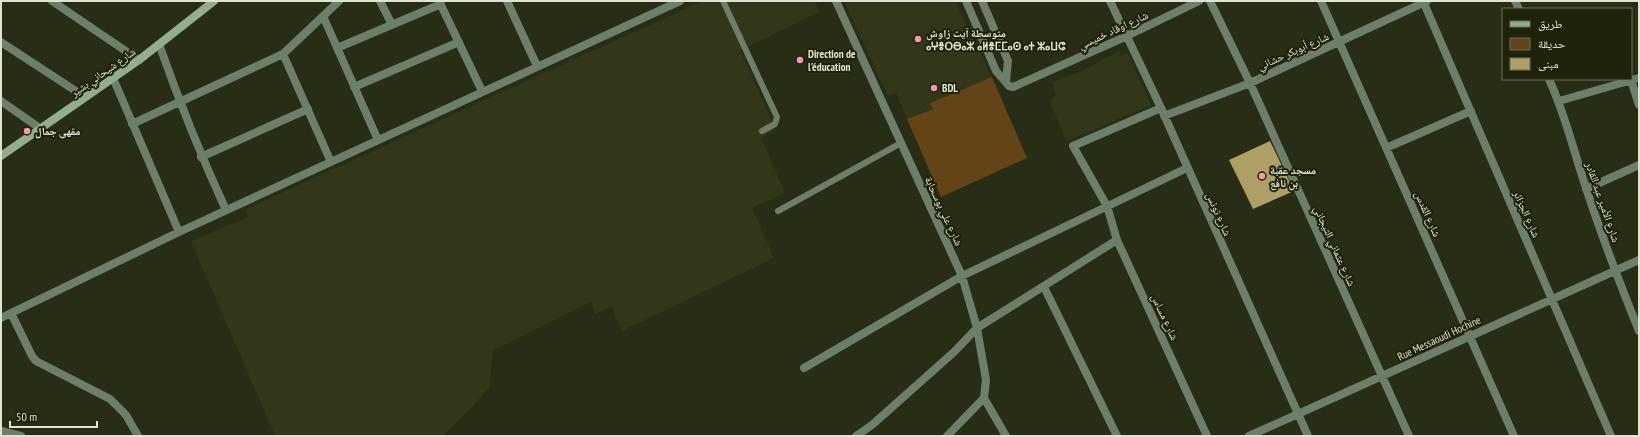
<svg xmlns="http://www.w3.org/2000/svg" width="1640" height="437" font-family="'PT Sans Narrow','Noto Naskh Arabic','Noto Sans Tifinagh',sans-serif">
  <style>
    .built { fill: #313718 }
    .green { fill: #644319 }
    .building { fill: #af9e65 }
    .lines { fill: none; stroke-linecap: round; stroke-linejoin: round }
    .lane { stroke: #6d7e6b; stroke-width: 6 }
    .street { stroke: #6d7e6b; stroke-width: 8 }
    .secondary { stroke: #93ae8f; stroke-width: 8 }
    .poi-dot { fill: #f09ab6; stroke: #1f230b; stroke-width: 1.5 }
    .labels { text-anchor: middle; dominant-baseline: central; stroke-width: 4; stroke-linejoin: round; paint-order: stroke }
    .street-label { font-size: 11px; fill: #dfe3d4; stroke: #1f230b }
    .poi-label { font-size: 11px; font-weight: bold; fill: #dfe3d4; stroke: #1f230b; text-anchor: start }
  </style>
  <rect width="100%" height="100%" fill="#282d15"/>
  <path class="built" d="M702,1H815L819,12L740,50L776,130L761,138L785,193L752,208L774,258L622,331L611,307L595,314L591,302L493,351L489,389L443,436H275L191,241L248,217L246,209Z
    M844,1H955L992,77L931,103L933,108L907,119L896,93L888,96Z
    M1119,51L1120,56L1128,53L1151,105L1067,141L1052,108L1050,99L1056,95L1052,82L1082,71Z"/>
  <path class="green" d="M992,77L1027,158L941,197L907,119L933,109L930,103Z"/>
  <path class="building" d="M1270,141L1294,191L1253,209L1229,160Z"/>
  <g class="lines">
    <path class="lane" d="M723,1L777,117L775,124L762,131
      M778,211L901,143"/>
    <path class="street" d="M52,1L139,60
      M380,1L392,25
      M439,1L482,91
      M507,1L537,66
      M836,1L962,276L977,328L986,380L984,398L1006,436
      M966,1L996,71L1009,86L1013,87L1127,36L1199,1
      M982,1L1008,61L1006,81
      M1110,1L1161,108L1308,436
      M1210,1L1250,83L1409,436
      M1321,1L1514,436
      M1423,1L1611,436
      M1515,1L1519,9
      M323,16L378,140
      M1,42L85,97
      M159,44C179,101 201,156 226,210
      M337,48L441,4
      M283,54L331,162
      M113,78L179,232
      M1549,79C1565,114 1574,152 1586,188C1602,237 1620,284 1639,331
      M1631,80L1639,105
      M354,87L459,42
      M1,101L41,129
      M1559,101L1639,78
      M1161,108L1073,146L1107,206L1117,240L1207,436
      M1164,116L1250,83L1427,1
      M132,124L283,54L339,1
      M1386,148L1471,111
      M201,157L308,109
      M1586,189L1639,165
      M1044,287L1117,436
      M11,313L32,356L36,361L110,399L126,415L138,436
      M1,318L179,232L680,1
      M804,368L962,276L1187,168
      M1,431L21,436
      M856,436L872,425L954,352L977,328L1117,240
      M947,436L984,398
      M1249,436L1639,260"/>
    <path class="secondary" d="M1,156L139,60L214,1"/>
  </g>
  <g class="poi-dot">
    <circle cx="918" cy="39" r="4"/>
    <circle cx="800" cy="60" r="4"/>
    <circle cx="934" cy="88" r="4"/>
    <circle cx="27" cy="131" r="4"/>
    <circle cx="1262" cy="176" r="4"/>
  </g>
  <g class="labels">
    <g class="street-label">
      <text transform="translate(1113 30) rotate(-25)">شارع اوقاد خميسي</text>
      <text transform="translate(1293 51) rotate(-24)">شارع أبوبكر حشاني</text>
      <text transform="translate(103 72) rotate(-35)">شارع شيحاني بشير</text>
      <text transform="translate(1603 202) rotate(71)">شارع الأمير عبد القادر</text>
      <text transform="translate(944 211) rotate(65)">شارع علي بوسحابة</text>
      <text transform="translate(1219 214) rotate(66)">شارع تونس</text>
      <text transform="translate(1428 214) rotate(66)">شارع القدس</text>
      <text transform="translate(1527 214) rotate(66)">شارع الجزائر</text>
      <text transform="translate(1335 246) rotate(66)">شارع عثماني التيجاني</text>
      <text transform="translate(1165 317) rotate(65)">شارع مساس</text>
      <text transform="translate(1439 338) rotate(-25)">Rue Messaoudi Hochine</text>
    </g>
    <g class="poi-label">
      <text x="926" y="33">متوسطة آيت زاوش<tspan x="926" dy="13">ⴰⵖⴻⵔⴱⴰⵣ ⴰⵍⴻⵎⵎⴰⵙ ⴰⵜ ⵣⴰⵡⵛ</tspan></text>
      <text x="808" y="54">Direction de<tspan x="808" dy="13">l'éducation</tspan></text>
      <text x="942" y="88">BDL</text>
      <text x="35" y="131">مقهى جمال</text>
      <text x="1270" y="170">مسجد عقبة<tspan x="1270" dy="13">بن نافع</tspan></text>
    </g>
  </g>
  <rect width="1640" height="437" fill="none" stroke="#dfe3d4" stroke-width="4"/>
  <rect x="1502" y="8" width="130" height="72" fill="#1f230b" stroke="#6c705b"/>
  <rect x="1510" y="21" width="20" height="6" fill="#93ae8f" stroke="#6c705b"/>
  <text x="1538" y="28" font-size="12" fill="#dfe3d4">طريق</text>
  <rect x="1510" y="38" width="20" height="12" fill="#644319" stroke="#6c705b"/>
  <text x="1538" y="48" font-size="12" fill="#dfe3d4">حديقة</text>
  <rect x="1510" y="58" width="20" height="12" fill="#af9e65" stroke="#6c705b"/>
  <text x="1538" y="68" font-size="12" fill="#dfe3d4">مبنى</text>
  <path d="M10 421v6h87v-6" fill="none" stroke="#dfe3d4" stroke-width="2"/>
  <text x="16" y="421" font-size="12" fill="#dfe3d4" stroke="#1f230b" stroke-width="3" paint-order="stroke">50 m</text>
</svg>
